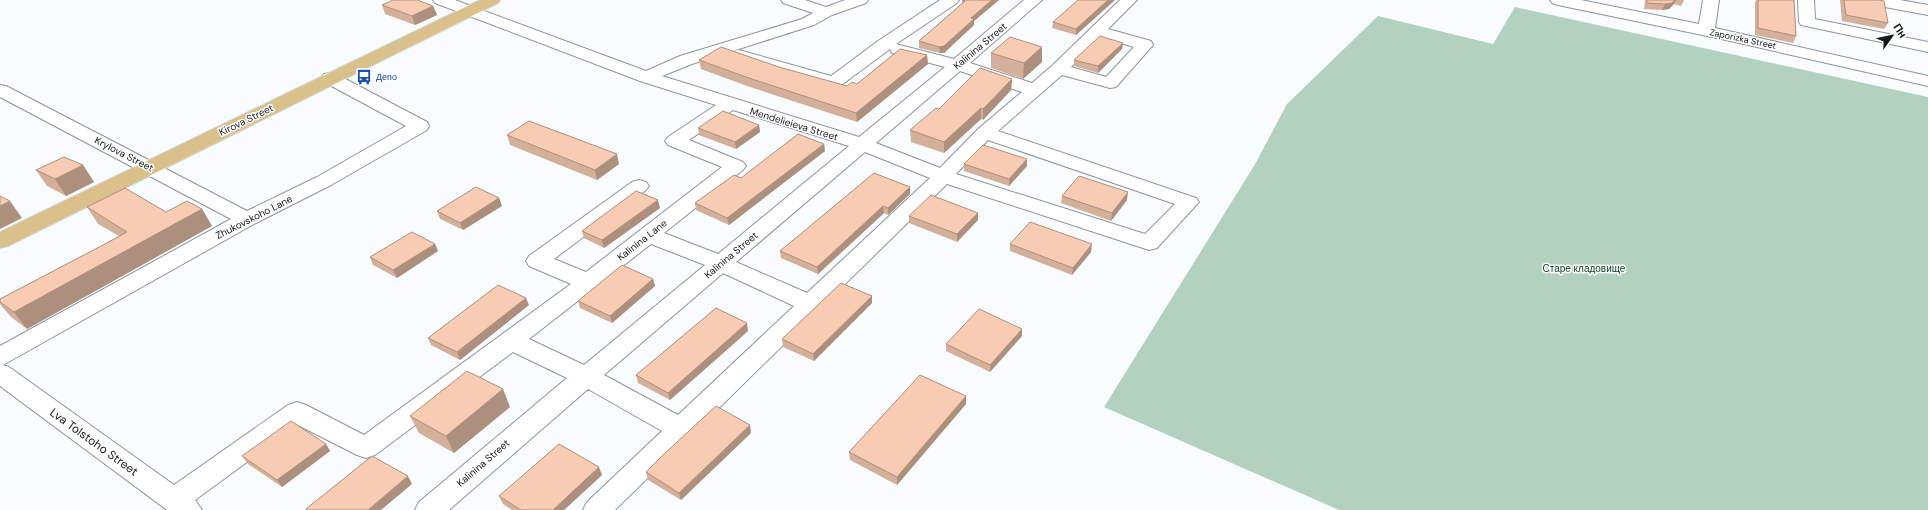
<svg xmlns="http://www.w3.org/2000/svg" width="1928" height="510" font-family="'DM Sans',sans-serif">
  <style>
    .green { fill: #b3d1bf }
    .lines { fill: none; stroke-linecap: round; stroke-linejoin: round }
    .minor-casing { stroke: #8c949c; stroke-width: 2 }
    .major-casing { stroke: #d5d6d6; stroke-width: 2 }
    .minor { fill: #fff; fill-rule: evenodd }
    .major { fill: #dac18c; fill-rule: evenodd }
    .wall { fill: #d4af9a }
    .shaded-wall { fill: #ad8f7d }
    .building { fill: #f7ccb3; stroke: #ad8f7d }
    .labels { text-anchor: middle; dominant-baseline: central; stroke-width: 3; stroke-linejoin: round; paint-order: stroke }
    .far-street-label { font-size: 9px; fill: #16191c; stroke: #fff }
    .far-transit-label { font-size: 9px; fill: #164399; stroke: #fff; text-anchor: start }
    .street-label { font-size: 10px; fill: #16191c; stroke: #fff }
    .park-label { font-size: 10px; fill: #0a432b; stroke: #fff }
    .near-street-label { font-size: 12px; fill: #16191c; stroke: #fff }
  </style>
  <rect width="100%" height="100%" fill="#f8fcff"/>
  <path class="green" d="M1515,7L1928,97V510H1339L1104,407L1254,166L1287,104L1378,16L1493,44Z"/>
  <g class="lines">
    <defs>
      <path id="minor" d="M433,0H455L646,71L680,56L802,19L813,13L783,3L781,0H805L826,7L845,0H868L866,3L832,15L814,25L692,64L662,76L859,137L945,67L892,53L890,49L840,86L834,87L733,59L730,55L733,51L739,50L831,76L878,41L940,0H959L957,3L896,44L954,59L1024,0H1042L970,63L1032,83L1053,65L1120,0H1137L1108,29L1151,41L1153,45L1116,87L1110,88L1062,75L998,131L1196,198L1199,202L1157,248L1149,250L947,184L615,510H583L587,502L662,431L588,389L449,510H415L419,502L567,378L513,352L375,455L366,458L357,455L298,425L195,500L202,510H167L0,386V346L231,219L0,97V85L6,86L247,211L317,177L406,126L324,82L321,78L324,74L330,73L336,74L427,122L429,126L427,130L331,185L254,224L3,365L9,367L174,485L288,405L297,402L306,405L364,435L571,284L529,266L526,261L529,256L632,182L639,180L646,182L649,186L646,190L554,259L586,272L722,167L668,145L665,141L668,137L716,105L640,81L435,3ZM1100,37L1134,47L1106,77L1071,67ZM960,71L1022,92L978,129L940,168L876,143ZM733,110L849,146L718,254L664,233L743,170L746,166L743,162L689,140ZM988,140L1175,204L1145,234L956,174ZM865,152L930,178L807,293L736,262ZM651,244L705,265L584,365L529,339ZM723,273L794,306L678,415L604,375Z
        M1550,0H1581L1699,24L1703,0H1719L1715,28L1928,76V86L1717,38L1558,5L1552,3Z
        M1798,0H1814L1815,19L1928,42V52L1801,25L1799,22Z
        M1866,0H1900L1928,5V15L1874,5L1868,3Z"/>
      <path id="major" d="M480,0H500L498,3L8,246L0,248V232Z"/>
    </defs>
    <use href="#minor" class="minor-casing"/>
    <use href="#major" class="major-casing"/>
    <use href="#minor" class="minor"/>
    <use href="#major" class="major"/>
  </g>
  <path class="wall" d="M962,0H999L974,21V25L944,53H940L919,48V41L962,4Z
    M1115,0L1076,35L1052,28L1053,22Z
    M1645,0H1684L1681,6L1674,4L1669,9L1662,10L1644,9Z
    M1756,0H1794L1796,36L1793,43L1755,35V3Z
    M1840,0H1879L1888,23L1884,29L1842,21Z
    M382,5L433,6L437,15L415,25L385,14Z
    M1042,47V62L1023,79L991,68V53Z
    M1122,49L1098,73L1074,66V60Z
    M927,55L928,64L857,122L747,86L701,69L699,60L847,86L857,84Z
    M1012,79L1011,90L983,120L981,119L944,153L911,142L910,130L939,109Z
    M759,125L760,132L736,149L699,135L698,128Z
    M507,135L619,164L597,180L510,145Z
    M824,144L825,151L729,225L696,210L695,203Z
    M964,164L1027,166L1009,186L964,171Z
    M83,165L94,182L66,196L47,186L36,170Z
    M910,187V194L888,215L884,213L818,274L781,258L780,251Z
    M1062,196L1127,200L1111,221L1061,203Z
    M499,198L502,206L463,230L440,219L437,211Z
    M87,207L166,212L202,209L212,226L27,329L11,317L0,304V299L103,245L119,236L98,224Z
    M660,208L604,248L584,238L582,231Z
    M978,213V220L957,242L909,223V216Z
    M435,244L438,251L397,278L373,265L370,257Z
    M1010,244L1091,252L1072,275L1010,251Z
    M653,279L655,286L612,323L580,308L578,301Z
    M872,303L814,361L783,347L782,339Z
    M529,305L460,360L431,345L428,338Z
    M748,331L670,400L638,383L636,375Z
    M1022,336L990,372L946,351V344Z
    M966,404L897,485L850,460L849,452Z
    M510,407L454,453L419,433L410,416Z
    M751,433L681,500L648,480L646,472Z
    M326,444L330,451L282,487L248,464L242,456Z
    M602,475L564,510H512L503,504L499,496Z"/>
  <path class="shaded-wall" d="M992,0H999L974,21V25L944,53H940L939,47L971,18Z
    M1108,0H1115L1076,35V29Z
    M1675,0H1676L1674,4L1669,9L1662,10L1665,4Z
    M433,6L437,15L415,25L412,16Z
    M1123,43L1122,49L1098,73V66Z
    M1042,47V62L1023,79L1024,63Z
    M927,55L928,64L857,122L856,113Z
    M1012,79L1011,90L983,120V109Z
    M981,108V119L944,153V142Z
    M759,125L760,132L736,149L735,142Z
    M824,144L825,151L729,225L727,218Z
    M617,154L619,164L597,180L595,170Z
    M1027,159V166L1009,186V179Z
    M83,165L94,182L66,196L55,179Z
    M910,187V194L888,215V208Z
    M1128,192L1127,200L1111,221L1112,213Z
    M499,198L502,206L463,230L460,223Z
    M658,200L660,208L604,248L602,240Z
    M10,201L22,218L0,229V206Z
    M883,206L884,213L818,274L817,267Z
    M202,209L212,226L27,329L14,312Z
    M978,213V220L957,242V234Z
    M435,244L438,251L397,278L393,270Z
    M1092,244L1091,252L1072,275L1073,268Z
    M653,279L655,286L612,323L610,316Z
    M872,296V303L814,361L813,354Z
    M526,298L529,305L460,360L457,352Z
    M747,323L748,331L670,400L668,393Z
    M1022,329V336L990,372V365Z
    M503,389L510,407L454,453L446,436Z
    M966,396V404L897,485V477Z
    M750,425L751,433L681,500L679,493Z
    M326,444L330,451L282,487L277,480Z
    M599,467L602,475L564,510H553Z
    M408,476L412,484L381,510H368Z"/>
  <path class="building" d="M393,0H417L433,6L412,16L382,5Z
    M962,0H992L971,18L974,19L944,46L939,47L919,41L965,1Z
    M1078,0H1108L1076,29L1053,22Z
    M1647,0H1675L1672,3L1665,4L1647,3Z
    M1758,0H1794L1796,36L1758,28Z
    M1844,0H1879L1884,1L1888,23L1846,15Z
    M1100,36L1123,43L1098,66L1074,60Z
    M1010,37L1042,47L1024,63L991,53Z
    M721,47L779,67L847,86L852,82L857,84L900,49L927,55L856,113L746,77L699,60Z
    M980,68L1012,79L983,109L981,108L944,142L910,130L936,108L939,109Z
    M723,111L759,125L735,142L698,128Z
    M529,121L617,154L595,170L507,135Z
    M798,134L824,144L727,218L695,203L734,175L741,178Z
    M983,145L1027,159L1009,179L964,164Z
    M64,157L83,165L55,179L36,170Z
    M874,173L910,187L888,208L883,206L817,267L780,251Z
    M1079,176L1128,192L1112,213L1062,196Z
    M476,187L499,198L460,223L437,211Z
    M125,188L166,212L187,201L202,209L14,312L0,302V299L103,245L127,232L87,207Z
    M636,191L658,200L602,240L582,231Z
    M931,195L978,213L957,234L909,216Z
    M0,196L10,201L0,206Z
    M1030,222L1092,244L1073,268L1010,244Z
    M412,232L435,244L393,270L370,257Z
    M622,265L653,279L610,316L578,301Z
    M841,283L872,296L813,354L782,339Z
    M498,285L526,298L457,352L428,338Z
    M716,308L747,323L668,393L636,375Z
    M979,309L1022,329L990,365L946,344Z
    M467,371L503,389L446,436L410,416Z
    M920,375L966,396L897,477L849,452Z
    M716,406L750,425L679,493L646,472L664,454Z
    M291,421L326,444L277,480L242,456Z
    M559,444L599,467L553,510H521L499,496Z
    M372,456L408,476L368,510H307L306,509Z"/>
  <defs>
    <symbol id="bus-bare" viewBox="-9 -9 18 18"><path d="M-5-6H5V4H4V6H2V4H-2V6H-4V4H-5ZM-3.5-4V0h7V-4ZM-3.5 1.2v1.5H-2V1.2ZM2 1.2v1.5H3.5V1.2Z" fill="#1a4fb4" stroke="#fff" stroke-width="2.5" paint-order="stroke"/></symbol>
  </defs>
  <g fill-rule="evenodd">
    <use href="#bus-bare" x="353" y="66" width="22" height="22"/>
  </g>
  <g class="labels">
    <g class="far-street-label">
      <text transform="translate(1743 39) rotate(12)">Zaporizka Street</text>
    </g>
    <g class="far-transit-label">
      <text x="376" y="77">Депо</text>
    </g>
    <g class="street-label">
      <text transform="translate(980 46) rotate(-40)">Kalinina Street</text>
      <text transform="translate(246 120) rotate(-26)">Kirova Street</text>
      <text transform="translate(794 124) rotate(17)">Mendelieieva Street</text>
      <text transform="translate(124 154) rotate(27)">Krylova Street</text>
      <text transform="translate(254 217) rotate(-27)">Zhukovskoho Lane</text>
      <text transform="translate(642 240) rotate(-38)">Kalinina Lane</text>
      <text transform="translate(731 255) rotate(-40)">Kalinina Street</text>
      <text transform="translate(483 463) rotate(-41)">Kalinina Street</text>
    </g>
    <g class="park-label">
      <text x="1584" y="268">Старе кладовище</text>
    </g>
    <g class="near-street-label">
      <text transform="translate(94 442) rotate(36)">Lva Tolstoho Street</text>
    </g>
  </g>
  <g transform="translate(1892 36) rotate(57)" stroke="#ffffff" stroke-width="3" paint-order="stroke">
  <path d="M0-3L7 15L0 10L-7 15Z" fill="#16191c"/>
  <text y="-6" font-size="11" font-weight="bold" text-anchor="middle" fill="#16191c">Пн</text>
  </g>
</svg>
